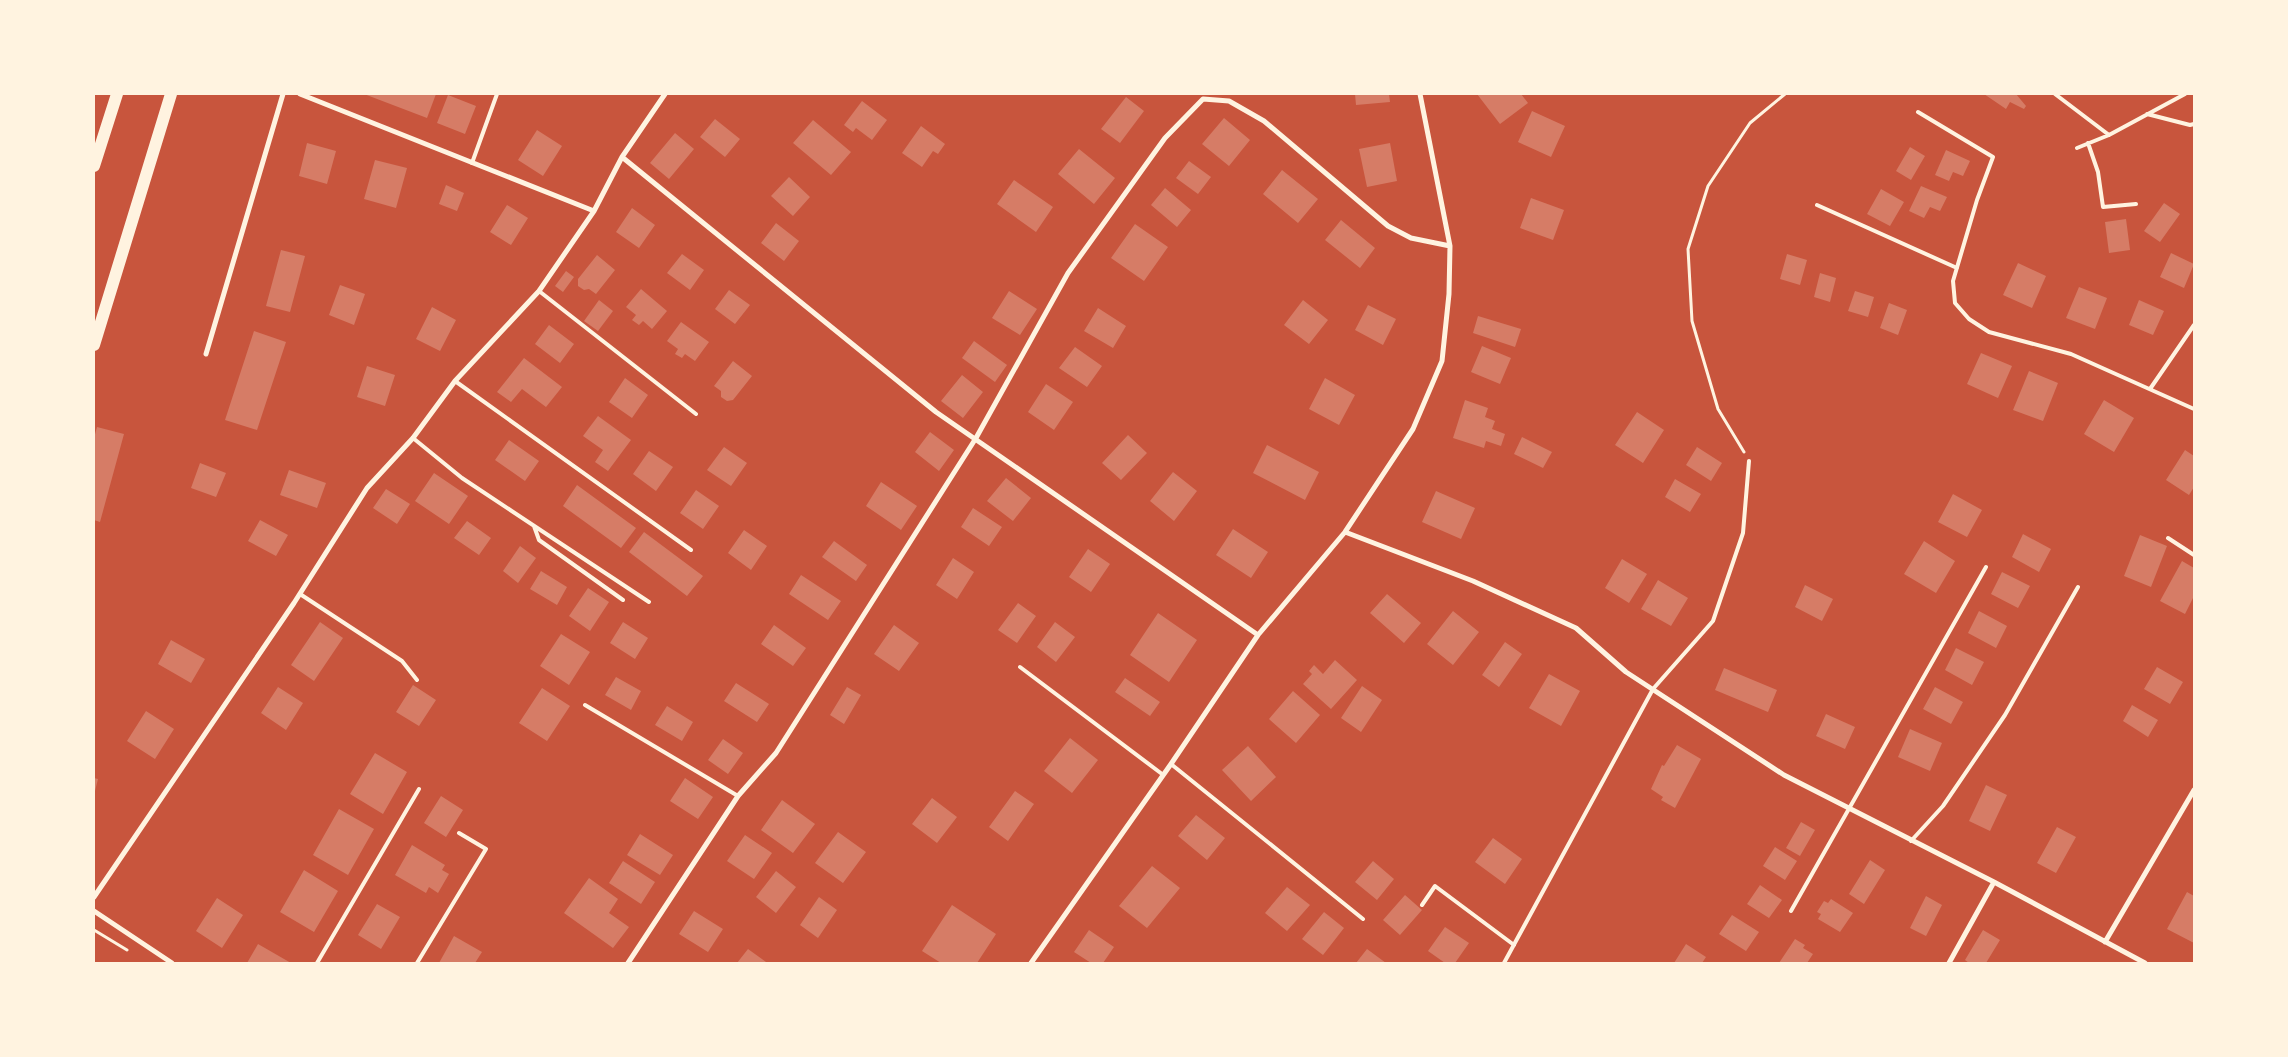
<svg xmlns="http://www.w3.org/2000/svg" width="2288" height="1057" font-family="'IBM Plex Serif',serif">
  <style>
    .building { fill: #d67c66 }
    .lines { fill: none; stroke-linecap: round; stroke-linejoin: round }
    .path { stroke: #fff3e0; stroke-width: 3 }
    .service { stroke: #fff3e0; stroke-width: 4 }
    .minor { stroke: #fff3e0; stroke-width: 5 }
    .primary { stroke: #fff3e0; stroke-width: 12 }
  </style>
  <rect width="100%" height="100%" fill="#c8553d"/>
  <path class="building" d="M364,94H436L427,118Z
    M1355,94H1389L1390,102L1356,105Z
    M1477,94H1521L1528,103L1500,124Z
    M1984,94H2016L2026,106L2024,109L2010,102L2006,109Z
    M448,95L476,106L465,134L437,123Z
    M1126,97L1144,111L1120,143L1101,129Z
    M862,101L887,120L872,140L856,128L853,132L844,125Z
    M1532,111L1565,126L1551,157L1518,142Z
    M1224,118L1250,140L1229,166L1202,144Z
    M715,119L740,139L725,157L700,137Z
    M813,120L851,152L831,175L793,143Z
    M921,126L945,144L938,154L933,151L922,167L902,153Z
    M537,130L562,146L543,176L518,160Z
    M675,133L694,149L669,179L650,163Z
    M307,143L336,151L327,184L299,176Z
    M1390,143L1397,181L1367,187L1359,149Z
    M1910,147L1925,156L1911,180L1896,171Z
    M1079,149L1115,178L1094,204L1058,174Z
    M1946,150L1970,161L1963,176L1953,172L1949,181L1935,175Z
    M375,160L407,168L396,208L364,199Z
    M1189,161L1211,177L1198,194L1176,178Z
    M1282,170L1318,199L1298,223L1263,194Z
    M789,177L810,197L793,216L771,196Z
    M1014,180L1053,207L1036,232L997,204Z
    M446,185L464,193L457,211L439,204Z
    M1921,186L1947,197L1940,211L1930,207L1924,218L1909,211Z
    M1165,188L1191,210L1177,227L1151,205Z
    M1881,189L1904,202L1890,226L1867,214Z
    M1531,198L1564,210L1553,240L1520,228Z
    M2164,203L2180,214L2160,242L2144,231Z
    M507,205L528,218L511,245L490,232Z
    M632,208L655,225L639,248L616,232Z
    M2126,219L2130,250L2109,253L2105,222Z
    M1341,220L1375,248L1360,268L1325,240Z
    M776,223L799,241L784,261L761,243Z
    M1135,224L1168,247L1144,281L1111,258Z
    M281,250L305,256L290,312L266,306Z
    M2171,253L2194,264L2184,288L2160,277Z
    M682,254L704,270L690,290L667,273Z
    M1787,254L1807,260L1800,285L1780,279Z
    M597,255L615,270L596,294L589,289L584,290L578,286V279Z
    M2018,263L2046,276L2032,308L2003,295Z
    M566,271L574,277L563,292L555,286Z
    M1820,273L1836,278L1830,302L1814,297Z
    M340,285L365,294L354,325L329,315Z
    M2079,287L2107,298L2095,329L2066,318Z
    M641,289L667,311L652,329L643,321L639,325L632,320L636,315L626,307Z
    M729,290L750,305L735,324L715,309Z
    M1009,291L1037,309L1020,335L992,318Z
    M1855,291L1874,297L1868,317L1848,311Z
    M599,300L613,311L598,331L584,321Z
    M1303,300L1328,320L1309,344L1284,325Z
    M2139,300L2164,311L2153,335L2129,325Z
    M1889,303L1907,310L1898,335L1880,328Z
    M1368,305L1396,319L1383,345L1355,330Z
    M432,307L456,320L440,351L416,339Z
    M1098,308L1126,326L1113,348L1084,331Z
    M1478,316L1521,329L1515,347L1473,333Z
    M681,322L709,342L695,361L685,354L682,358L675,354L678,349L667,341Z
    M549,325L574,344L560,363L535,344Z
    M254,331L286,342L257,430L225,420Z
    M974,341L1007,365L995,382L962,358Z
    M1482,346L1511,358L1500,384L1471,372Z
    M1075,347L1102,366L1087,387L1059,368Z
    M1981,353L2012,366L1998,398L1967,384Z
    M524,358L562,387L546,407L522,389L511,402L497,392Z
    M733,361L752,376L733,400L727,401L721,397V391L714,386Z
    M367,366L395,375L385,406L357,397Z
    M2029,371L2058,383L2043,421L2013,410Z
    M962,375L983,392L963,418L941,401Z
    M625,378L648,395L632,418L609,402Z
    M1325,378L1355,395L1339,425L1309,409Z
    M1046,384L1073,402L1054,430L1028,412Z
    M1465,400L1488,408L1485,417L1495,421L1492,429L1505,434L1501,446L1486,441L1484,448L1453,438Z
    M2104,400L2134,418L2114,452L2084,434Z
    M1637,412L1664,430L1643,463L1615,445Z
    M598,416L631,440L608,471L595,462L603,450L583,436Z
    M97,427L124,434L100,522L94,520V438Z
    M930,432L954,450L939,471L915,452Z
    M1128,435L1147,453L1121,480L1102,463Z
    M1522,437L1552,452L1543,468L1514,454Z
    M509,440L539,461L525,481L495,460Z
    M1267,445L1319,472L1305,500L1253,473Z
    M724,447L747,463L731,486L707,470Z
    M1697,447L1722,463L1711,481L1686,465Z
    M2185,450L2194,456V487L2189,495L2166,480Z
    M649,451L673,467L656,491L633,474Z
    M200,463L226,473L216,497L191,488Z
    M289,470L326,483L317,508L280,495Z
    M1173,472L1197,491L1174,521L1150,501Z
    M434,473L468,496L449,524L415,501Z
    M1006,478L1031,498L1013,521L987,501Z
    M1675,479L1701,494L1690,512L1665,497Z
    M881,482L917,506L901,530L866,506Z
    M577,485L636,528L621,548L563,506Z
    M386,489L410,504L397,524L373,508Z
    M696,490L719,506L703,529L680,513Z
    M1436,491L1475,508L1461,539L1422,522Z
    M1953,494L1982,510L1967,537L1938,522Z
    M973,508L1002,527L989,546L961,527Z
    M260,520L288,535L276,556L248,541Z
    M467,521L491,538L479,555L454,538Z
    M1233,529L1268,552L1251,578L1216,555Z
    M744,530L767,546L751,570L728,553Z
    M644,532L703,576L687,596L629,552Z
    M2023,534L2051,549L2039,572L2012,557Z
    M2140,535L2167,546L2151,587L2124,576Z
    M834,541L867,565L856,581L822,557Z
    M1924,541L1955,561L1936,593L1904,574Z
    M520,546L536,558L518,583L503,571Z
    M1088,549L1110,564L1091,592L1069,577Z
    M953,558L974,572L957,599L936,585Z
    M1622,559L1647,574L1629,603L1605,588Z
    M2182,561L2194,568V596L2185,614L2160,601Z
    M541,571L567,587L557,605L530,589Z
    M2002,572L2030,586L2018,608L1991,594Z
    M801,575L841,601L828,620L789,594Z
    M1658,580L1688,598L1671,626L1641,609Z
    M1805,585L1833,599L1822,621L1795,607Z
    M588,588L609,602L590,631L569,616Z
    M1387,594L1421,623L1404,643L1370,613Z
    M1018,603L1036,616L1017,643L998,630Z
    M1453,611L1479,632L1453,665L1427,644Z
    M1979,611L2007,626L1996,648L1968,633Z
    M1158,613L1197,640L1169,682L1130,655Z
    M320,622L343,638L314,681L291,665Z
    M623,622L648,638L635,659L610,643Z
    M1055,622L1075,637L1056,662L1037,647Z
    M774,625L806,648L793,666L761,644Z
    M894,625L919,643L899,671L874,654Z
    M561,634L590,652L569,685L540,666Z
    M171,640L205,659L191,683L158,664Z
    M1505,642L1522,654L1499,687L1482,675Z
    M1956,648L1984,662L1972,685L1945,670Z
    M1335,660L1357,680L1331,709L1303,684L1312,674L1309,671L1314,665L1323,674Z
    M2157,667L2183,682L2170,704L2144,689Z
    M1724,668L1777,690L1768,712L1715,690Z
    M1549,674L1580,691L1561,726L1529,708Z
    M616,677L641,691L631,710L605,695Z
    M1125,678L1160,702L1150,716L1115,692Z
    M736,683L769,704L757,722L724,701Z
    M413,685L436,700L419,726L396,712Z
    M1362,686L1382,700L1361,732L1341,718Z
    M278,687L303,703L286,730L261,713Z
    M847,687L861,695L844,724L830,715Z
    M1935,687L1963,702L1951,724L1923,709Z
    M542,688L570,706L547,741L519,723Z
    M1293,691L1320,715L1296,743L1269,719Z
    M2132,705L2158,720L2148,737L2123,721Z
    M667,706L693,722L682,741L655,725Z
    M146,711L174,729L155,759L127,741Z
    M1826,714L1855,727L1845,749L1816,736Z
    M1910,729L1942,743L1930,771L1898,757Z
    M1070,738L1098,760L1072,793L1044,771Z
    M723,739L743,753L728,774L708,760Z
    M1677,745L1701,759L1675,808L1661,800L1663,797L1651,789L1662,765L1664,766Z
    M1248,746L1276,777L1251,801L1222,770Z
    M375,753L407,772L383,814L350,794Z
    M94,778L98,779L94,795Z
    M685,778L713,797L698,819L670,801Z
    M1986,785L2007,795L1990,831L1969,821Z
    M1015,791L1034,804L1008,841L989,827Z
    M441,796L463,810L446,837L424,823Z
    M932,798L957,817L937,843L912,824Z
    M782,800L815,824L793,853L761,830Z
    M339,809L374,829L348,875L313,855Z
    M1196,815L1225,838L1207,860L1178,836Z
    M1801,822L1815,830L1800,856L1786,848Z
    M2057,827L2076,837L2056,873L2037,863Z
    M838,832L866,852L843,883L815,863Z
    M640,834L673,855L660,875L627,855Z
    M745,835L772,853L754,879L727,861Z
    M1493,838L1522,859L1505,884L1475,862Z
    M412,845L445,865L442,870L449,874L438,893L429,887L426,893L395,875Z
    M1775,847L1797,861L1785,880L1763,866Z
    M1870,860L1885,870L1864,904L1849,894Z
    M623,861L655,882L641,904L609,883Z
    M1373,861L1394,879L1377,900L1355,882Z
    M1152,866L1180,888L1147,928L1119,906Z
    M304,870L338,891L314,932L280,912Z
    M776,871L796,887L776,913L756,897Z
    M589,878L618,899L609,913L629,927L613,948L564,913Z
    M1760,885L1782,900L1769,918L1747,904Z
    M1287,887L1310,905L1287,931L1265,913Z
    M2187,892L2194,896V943L2167,929Z
    M1405,895L1422,910L1400,935L1383,920Z
    M1926,896L1942,905L1926,936L1910,928Z
    M819,897L837,910L818,938L800,925Z
    M217,898L243,915L222,948L196,931Z
    M1831,899L1853,913L1840,932L1818,919L1821,914L1817,912L1824,901L1828,903Z
    M377,904L400,917L381,949L358,935Z
    M952,905L996,934L977,963H941L922,951Z
    M694,911L723,929L708,952L679,934Z
    M1324,912L1344,928L1323,955L1302,939Z
    M1732,915L1759,932L1746,951L1719,934Z
    M1445,927L1469,943L1455,963H1445L1428,951Z
    M1089,930L1114,947L1103,963H1091L1074,952Z
    M1983,930L2000,940L1986,963H1969L1965,960Z
    M454,936L482,952L475,963H439Z
    M1795,939L1805,945L1803,948L1813,954L1807,963H1779Z
    M258,944L291,963H247Z
    M1686,944L1706,957L1702,963H1674Z
    M748,949L766,962L765,963H737Z
    M1367,949L1386,963H1356Z"/>
  <g class="lines">
    <path class="path" d="M1744,452L1718,409L1692,321L1688,249L1708,186L1750,123L1785,94
      M94,930L127,950"/>
    <path class="service" d="M2055,94L2109,135
      M1918,112L1993,157L1977,200L1953,281L1955,303L1969,319L1989,332L2071,354L2194,409
      M2147,114L2190,125L2194,124
      M2088,143L2098,172L2103,207L2136,204
      M2077,148L2109,135L2185,94
      M472,163L497,94
      M1817,205L1957,268
      M539,291L696,414
      M455,381L691,550
      M2150,389L2194,325
      M413,438L462,478L649,602
      M534,526L539,540L623,600
      M2168,538L2194,555
      M300,594L402,661L417,680
      M1020,667L1162,774
      M585,705L738,796
      M1171,764L1363,919
      M1911,841L1943,806L2005,715L2078,587
      M1422,905L1435,886L1514,945
      M1791,911L1986,567
      M317,963L419,789
      M417,963L486,849L459,833
      M1504,963L1653,689L1713,621L1743,533L1749,461"/>
    <path class="minor" d="M300,94L594,211
      M622,157L936,412L1258,635
      M206,354L283,94
      M1345,532L1473,581L1576,628L1626,672L1784,775L1994,882L2145,963
      M94,897L294,603L367,488L413,438L455,381L539,291L594,211L622,157L665,94
      M94,911L172,963
      M2105,942L2194,790
      M628,963L738,796L776,753L976,438L1068,273L1165,138L1203,99L1229,101L1264,121L1388,226L1411,238L1450,246
      M1031,963L1171,764L1258,635L1345,532L1413,429L1442,361L1449,294L1450,246L1420,94
      M1949,963L1994,882"/>
    <path class="primary" d="M94,166L117,94
      M94,345L171,94"/>
  </g>
  <rect width="2288" height="1057" fill="none" stroke="#fff3e0" stroke-width="190"/>
</svg>
